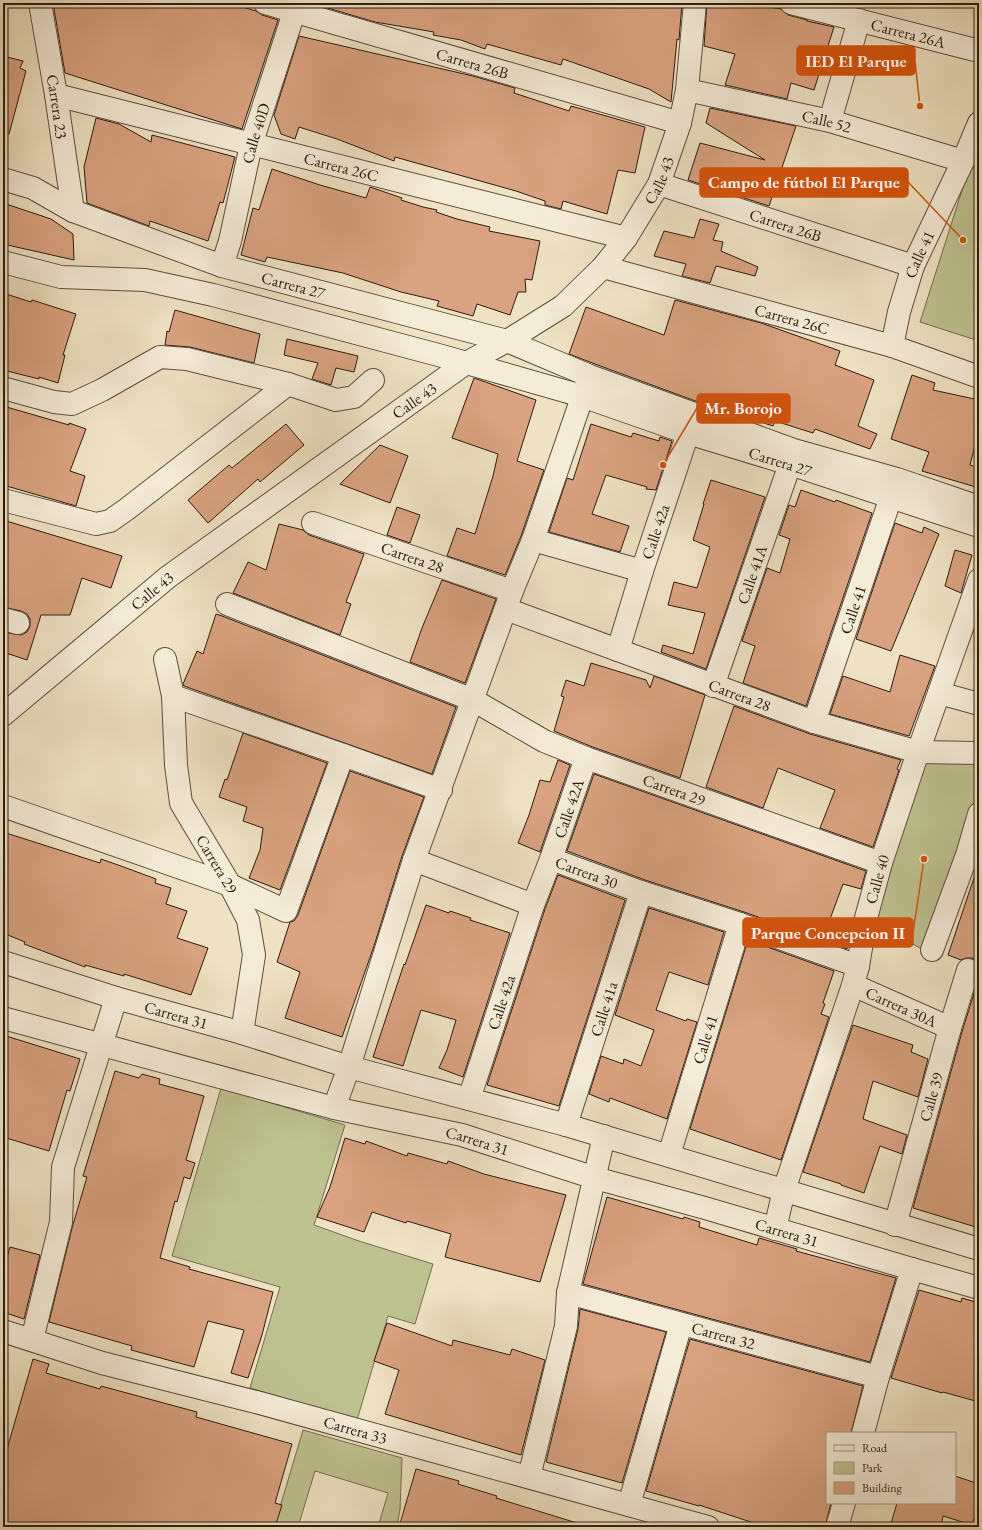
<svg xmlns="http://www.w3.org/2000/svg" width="982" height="1530" font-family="'EB Garamond',serif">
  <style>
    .green { fill: #bec291; stroke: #766f50 }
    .building { fill: #d9a280; stroke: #2d1c0f }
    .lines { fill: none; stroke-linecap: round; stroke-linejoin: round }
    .minor-casing { stroke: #5e4e3c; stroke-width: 24 }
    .minor { stroke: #f5ecd8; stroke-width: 22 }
    .labels { text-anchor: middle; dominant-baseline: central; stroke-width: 4; stroke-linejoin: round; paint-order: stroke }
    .street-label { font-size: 16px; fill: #2d1c0f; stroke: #f5ecd8 }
    .leader { fill: none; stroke: #d5530c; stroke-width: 1.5 }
    .callout-dot { fill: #d5530c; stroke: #f5ecd8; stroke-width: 1.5 }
    .callout { fill: #d5530c; stroke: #d5530c; stroke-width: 1.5 }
    .callout-label { font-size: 17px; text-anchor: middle; font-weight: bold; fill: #fff }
  </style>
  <rect width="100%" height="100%" fill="#efe2c3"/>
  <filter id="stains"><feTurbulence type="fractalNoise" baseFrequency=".005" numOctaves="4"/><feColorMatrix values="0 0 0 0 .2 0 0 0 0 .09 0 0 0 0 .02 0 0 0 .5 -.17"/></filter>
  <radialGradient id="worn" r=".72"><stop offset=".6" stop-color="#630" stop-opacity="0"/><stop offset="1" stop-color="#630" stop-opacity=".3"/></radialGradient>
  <path class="green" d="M973,156L979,158V341L920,322Z
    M979,754V813L938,958L866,918L915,756Z
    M221,1088L345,1125L314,1225L359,1241L433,1264L415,1324L388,1316L357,1420L250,1388L280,1287L172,1256Z
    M303,1430L402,1458L400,1509L397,1527H378L388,1493L315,1471L298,1527H274Z"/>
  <path class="building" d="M53,3H229L256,11L262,15L278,20L242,129L65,73Z
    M321,3H682L679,40L677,39L671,102L649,89L563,59L561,65L487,44L485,49L461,40L433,35L434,32L375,22L321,6Z
    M707,3H744L781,9L788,15L807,20V21L834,27L814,90L791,83L787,99L725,85L735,54L704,46Z
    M299,36L473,76L515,88L514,93L569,111L571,106L645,127L635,173L618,170L607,214L563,201L561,209L545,205V201L516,191L395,157L394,161L337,139L299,127L295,139L281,134L274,115Z
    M3,56L23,61L20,68L26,71L9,134H3Z
    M710,108L796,126L769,206L688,180L700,143L765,160L706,123Z
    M96,118L119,124L151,142L152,135L235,157L223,203L220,202L208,241L150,221L149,226L87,203L84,167Z
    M272,169L320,185L366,198L370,187L402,198L401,200L423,207L437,210L436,212L457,219L490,227L489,231L540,241L532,280L525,279L526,292H518L510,315L477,304L473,316L437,306L439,301L401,292L343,273L267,257L265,262L241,255L253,208L259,210Z
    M3,203L51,219L73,234L74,260L3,244Z
    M700,219L719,224L713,240L723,242L721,251L758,267L755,276L716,266L710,283L682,276L686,264L654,256L664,231L694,238Z
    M3,293L31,302L32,300L76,314L63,355H65L58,383L39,377V379L3,370Z
    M675,300L761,323L840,351L835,365L874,380L858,426L877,434L870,449L815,429L813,433L775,421L773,426L736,414V416L595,364L569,354L586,307L664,335Z
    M175,310L260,334L254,363L190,347L165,345L167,331L169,332Z
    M287,339L358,356L354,372L336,368L331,385L312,379L318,363L284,355Z
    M912,375L935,383L933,390L979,400V430L970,465L979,468V488L922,471L929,452L891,439Z
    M474,378L536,400L517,461L544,470L521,536L505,575L447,556L457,528L475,534L493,476L498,454L452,438Z
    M3,406L69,425V423L86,429L70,471L85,476L76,506L3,485Z
    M286,424L304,445L260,482L258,479L208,523L188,500L229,465L232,468Z
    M591,424L631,437L633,433L659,441L660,437L672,441L656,490L646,489L647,487L606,475L592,514L629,526L620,552L549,532L567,478L573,480Z
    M380,445L408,456L390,503L340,484Z
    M711,480L765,497L706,669L661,652L663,645L693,654L705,613L668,605L674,582L697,588L710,547L693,540L704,504H703Z
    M801,490L835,502L836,500L872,513L806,706L743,683L755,646L742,641L767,568L780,573L790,539L779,535L789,505L795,507Z
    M397,507L420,515L410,543L387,535Z
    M3,520L122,556L111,588L82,578L70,615H41L27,660L3,652V632L21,635L27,632L30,626V619L27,614L21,611L3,607Z
    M895,523L922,533L924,527L939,534L891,651L856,639Z
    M279,524L303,530L309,535L364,554L346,602L351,604L340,635L233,593L248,562L266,570Z
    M955,550L972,555L961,593L945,586Z
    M442,580L496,599L465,683L410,662L422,628Z
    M216,614L222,616L456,707L432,774L184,686L183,684L197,651L203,654Z
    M900,655L935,666L909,736L830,714L843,676L890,692Z
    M591,663L646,680L650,688L654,676L705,695L680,778L590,746L554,731L564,697L561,696L566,680L584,686Z
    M734,706L810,734L901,760L897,769L899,770L873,847L820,828L835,790L778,768L763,808L706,787Z
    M243,733L327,763L280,890L249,878L260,850L263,828L243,821L247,807L219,797L225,779L227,780Z
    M558,760L570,765L540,852L518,843L529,815L540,780L550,782Z
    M350,771L424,797L402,856L374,946L342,1037L285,1018L300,972L277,962L290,922L294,921L298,915Z
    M594,774L866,871L861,889L843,884L830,919L852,927L847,949L744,912L645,880L567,851Z
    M3,832L100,863L101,859L121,866L156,879L155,883L171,888L166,904L187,911L177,938L208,948L191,995L124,974V976L85,965V967L24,944L25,942L3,933Z
    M976,872L979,873V965L977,961L972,958H966L961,960L948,955Z
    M558,875L625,900L559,1106L487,1085L545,909Z
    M426,905L449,913L450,911L471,918L470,920L510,933L463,1077L439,1068L447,1050L456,1020L421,1010L403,1066L373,1057L404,964L405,965Z
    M649,908L724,932L708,985L669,972L656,1010L686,1021L687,1019L697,1022L667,1119L610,1098L609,1102L589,1094L601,1056L623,1064L624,1059L641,1066L654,1030L615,1015Z
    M748,940L834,971L823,1003L825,1004L821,1014L829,1017L781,1160L690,1129Z
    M979,977V1228L913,1208L962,1032Z
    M853,1025L913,1045L911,1052L928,1059L918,1097L873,1081L863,1119L907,1135L902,1154L880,1146L864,1193L841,1185V1184L803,1172Z
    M3,1035L80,1059L70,1091L67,1090L49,1151L3,1137Z
    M115,1071L139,1078L142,1074L160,1079L159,1084L204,1096L186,1160L195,1163L190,1179L184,1177L177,1202L175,1201L160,1258L190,1267L189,1269L273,1292L262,1335L248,1378L231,1373L244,1330L208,1321L194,1367L131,1350L132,1346L49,1322L72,1228L87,1177L83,1176Z
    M345,1138L365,1144L366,1141L407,1156L408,1153L447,1164L448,1161L484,1174L566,1195L540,1282L445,1257L451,1234L407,1221L406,1223L372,1212L364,1232L317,1217L330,1187Z
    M607,1197L683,1219L684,1217L700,1222L699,1227L757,1245L759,1238L797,1249L796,1251L896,1278L870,1362L583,1284Z
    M10,1247L40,1255L24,1319L3,1312V1271Z
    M919,1290L961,1302L962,1298L979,1303V1402L943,1392L942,1393L891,1378Z
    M580,1309L666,1332L622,1483L546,1462L578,1329Z
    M387,1323L452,1346L453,1340L510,1355L512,1349L545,1360L521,1455L385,1414L399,1370L374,1361Z
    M690,1339L863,1386L851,1433H827V1503H831L825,1527H766L699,1505V1506L646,1491Z
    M33,1359L49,1364L46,1373L100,1389L101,1386L197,1412L196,1417L292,1444L275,1503L282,1505L275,1527H3V1463Z
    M416,1469L459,1481L458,1484L497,1496L496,1498L577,1523V1527H399Z
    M955,1476L979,1484V1505L972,1525L943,1516L941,1527H890L897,1503H955Z"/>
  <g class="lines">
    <defs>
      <g id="minor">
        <path id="s1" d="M40,3L56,95L73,211"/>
        <path id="s2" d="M265,3L680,123"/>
        <path id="s3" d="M791,3L979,51"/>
        <path id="s4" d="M687,90L830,121L963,161"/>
        <path id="s5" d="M56,95L626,238"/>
        <path d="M830,121L859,20"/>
        <path id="s6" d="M3,179L33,188L73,211L222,266L507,341L590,376L794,450L897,479L979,507"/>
        <path id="s7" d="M659,184L913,266"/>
        <path id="s8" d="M3,262L61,277L145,280L213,295L442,356L582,396L688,433L790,464L979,526"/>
        <path id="s9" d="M222,266L230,241L251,145L297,3"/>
        <path id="s10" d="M603,267L892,346L979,377"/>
        <path id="s11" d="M892,346L899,312L913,266L963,161L979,123"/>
        <path d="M3,388L54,402L72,404L102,390L160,357L187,359L288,384L336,400L354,397L373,380"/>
        <path d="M3,500L96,524L110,521L127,509L288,384"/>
        <path id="s12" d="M313,523L512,591"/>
        <path d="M533,540L642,571"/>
        <path id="s13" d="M227,604L473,700L544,741L586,758L881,863"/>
        <path id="s14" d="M506,609L814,722L918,752L979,753"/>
        <path d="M3,619L18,623"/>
        <path id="s15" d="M618,650L642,571L688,433L694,420"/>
        <path id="s16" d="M165,659L173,696L176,765L181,803L230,885L248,920L254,955L242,1033"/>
        <path id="s17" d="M713,686L790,464"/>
        <path d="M939,693L979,704"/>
        <path d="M173,696L343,755L441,790"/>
        <path id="s18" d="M3,715L168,577L466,363L507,341L563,306L603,267L626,238L659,184L680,123L687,90L695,3"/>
        <path id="s19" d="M814,722L891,497"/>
        <path d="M3,806L230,885L286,911L343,755"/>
        <path id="s20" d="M551,859L641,892L740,924L858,966"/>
        <path d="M414,860L533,905"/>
        <path d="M932,950L967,855L979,814"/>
        <path id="s21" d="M3,962L116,998L242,1033L349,1067L566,1125L979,1249"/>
        <path id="s22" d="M853,985L950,1028"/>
        <path id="s23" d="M3,1018L334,1108L462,1135L595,1178L705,1208L912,1269L979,1288"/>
        <path id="s24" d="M469,1099L533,905L551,859L586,758"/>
        <path d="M334,1108L349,1067L414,860L512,591L533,540L587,383"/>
        <path id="s25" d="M566,1125L641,892"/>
        <path id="s26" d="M669,1155L740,924"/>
        <path id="s27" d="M895,1225L950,1028L968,970"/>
        <path id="s28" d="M775,1229L784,1190L853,985L858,966L866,918L881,863L918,752L979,580"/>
        <path id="s29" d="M568,1293L878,1377"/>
        <path id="s30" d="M3,1331L102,1363L256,1402L708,1527"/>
        <path d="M32,1340L61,1222L63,1167L116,998"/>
        <path d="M863,1433L878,1377L912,1269"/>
        <path d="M529,1477L566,1326L568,1293L604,1136"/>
        <path d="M629,1505L681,1324"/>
        <path d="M837,1527L844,1503"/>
      </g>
    </defs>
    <use href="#minor" class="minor-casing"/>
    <use href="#minor" class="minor"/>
  </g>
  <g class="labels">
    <g class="street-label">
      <text stroke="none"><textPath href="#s3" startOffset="121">Carrera 26A</textPath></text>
      <text stroke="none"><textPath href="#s2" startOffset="216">Carrera 26B</textPath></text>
      <text stroke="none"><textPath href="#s1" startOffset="105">Carrera 23</textPath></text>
      <text stroke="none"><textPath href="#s4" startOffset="143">Calle 52</textPath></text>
      <text stroke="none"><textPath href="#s9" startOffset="137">Calle 40D</textPath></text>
      <text stroke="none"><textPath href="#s5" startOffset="294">Carrera 26C</textPath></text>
      <text stroke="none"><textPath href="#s18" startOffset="854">Calle 43</textPath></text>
      <text stroke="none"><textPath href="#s7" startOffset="133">Carrera 26B</textPath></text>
      <text stroke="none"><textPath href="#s11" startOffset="96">Calle 41</textPath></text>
      <text stroke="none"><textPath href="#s6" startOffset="310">Carrera 27</textPath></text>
      <text stroke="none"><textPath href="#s10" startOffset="196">Carrera 26C</textPath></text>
      <text stroke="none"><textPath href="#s18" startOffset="518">Calle 43</textPath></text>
      <text stroke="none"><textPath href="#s8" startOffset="805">Carrera 27</textPath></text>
      <text stroke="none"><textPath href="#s15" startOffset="124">Calle 42a</textPath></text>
      <text stroke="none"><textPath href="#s12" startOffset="105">Carrera 28</textPath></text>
      <text stroke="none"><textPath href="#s17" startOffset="118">Calle 41A</textPath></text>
      <text stroke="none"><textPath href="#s18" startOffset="194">Calle 43</textPath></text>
      <text stroke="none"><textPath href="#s19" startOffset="119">Calle 41</textPath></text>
      <text stroke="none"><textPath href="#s14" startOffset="249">Carrera 28</textPath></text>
      <text stroke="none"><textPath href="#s13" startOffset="485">Carrera 29</textPath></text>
      <text stroke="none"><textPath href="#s24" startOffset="307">Calle 42A</textPath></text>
      <text stroke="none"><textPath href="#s16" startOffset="216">Carrera 29</textPath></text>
      <text stroke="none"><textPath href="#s20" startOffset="38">Carrera 30</textPath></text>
      <text stroke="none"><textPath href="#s28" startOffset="365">Calle 40</textPath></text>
      <text stroke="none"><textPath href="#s24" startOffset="102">Calle 42a</textPath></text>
      <text stroke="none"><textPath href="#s22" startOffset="53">Carrera 30A</textPath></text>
      <text stroke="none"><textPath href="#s25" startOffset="122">Calle 41a</textPath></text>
      <text stroke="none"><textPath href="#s21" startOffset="181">Carrera 31</textPath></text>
      <text stroke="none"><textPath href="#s26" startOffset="121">Calle 41</textPath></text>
      <text stroke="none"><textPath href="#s27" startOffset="133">Calle 39</textPath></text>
      <text stroke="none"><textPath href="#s23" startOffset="490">Carrera 31</textPath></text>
      <text stroke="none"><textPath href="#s23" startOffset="813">Carrera 31</textPath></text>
      <text stroke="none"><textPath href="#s29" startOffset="161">Carrera 32</textPath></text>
      <text stroke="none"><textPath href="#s30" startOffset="366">Carrera 33</textPath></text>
    </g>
  </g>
  <path class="leader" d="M920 106L915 61M963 240L908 182M663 465L697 408M924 859L913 933"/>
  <g class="callout-dot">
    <circle cx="920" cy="106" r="4"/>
    <circle cx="963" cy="240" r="4"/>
    <circle cx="663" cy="465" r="4"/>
    <circle cx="924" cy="859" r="4"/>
  </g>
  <g class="callout">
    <rect x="797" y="46" width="118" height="29" rx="4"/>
    <rect x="700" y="168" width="208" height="29" rx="4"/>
    <rect x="697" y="394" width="93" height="29" rx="4"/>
    <rect x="743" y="918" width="170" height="29" rx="4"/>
  </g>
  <g class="callout-label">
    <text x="856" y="67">IED El Parque</text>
    <text x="804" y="188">Campo de fútbol El Parque</text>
    <text x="743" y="414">Mr. Borojo</text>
    <text x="828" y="939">Parque Concepcion II</text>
  </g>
  <rect width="982" height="1530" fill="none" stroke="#efe2c3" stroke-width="16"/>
  <rect x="4" y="4" width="974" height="1522" fill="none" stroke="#2d1c0f" stroke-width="2"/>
  <rect x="8" y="8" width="966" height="1514" fill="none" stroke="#2d1c0f"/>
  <rect x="826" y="1432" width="130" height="72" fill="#f5ecd8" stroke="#a59988"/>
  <rect x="834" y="1445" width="20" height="6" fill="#f5ecd8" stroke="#a59988"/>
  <text x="862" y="1452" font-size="12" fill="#2d1c0f">Road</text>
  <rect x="834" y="1462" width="20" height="12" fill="#bec291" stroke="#a59988"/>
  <text x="862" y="1472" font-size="12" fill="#2d1c0f">Park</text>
  <rect x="834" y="1482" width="20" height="12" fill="#d9a280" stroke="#a59988"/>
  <text x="862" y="1492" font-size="12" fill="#2d1c0f">Building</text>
  <rect width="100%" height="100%" filter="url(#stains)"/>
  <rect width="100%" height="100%" fill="url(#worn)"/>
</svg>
